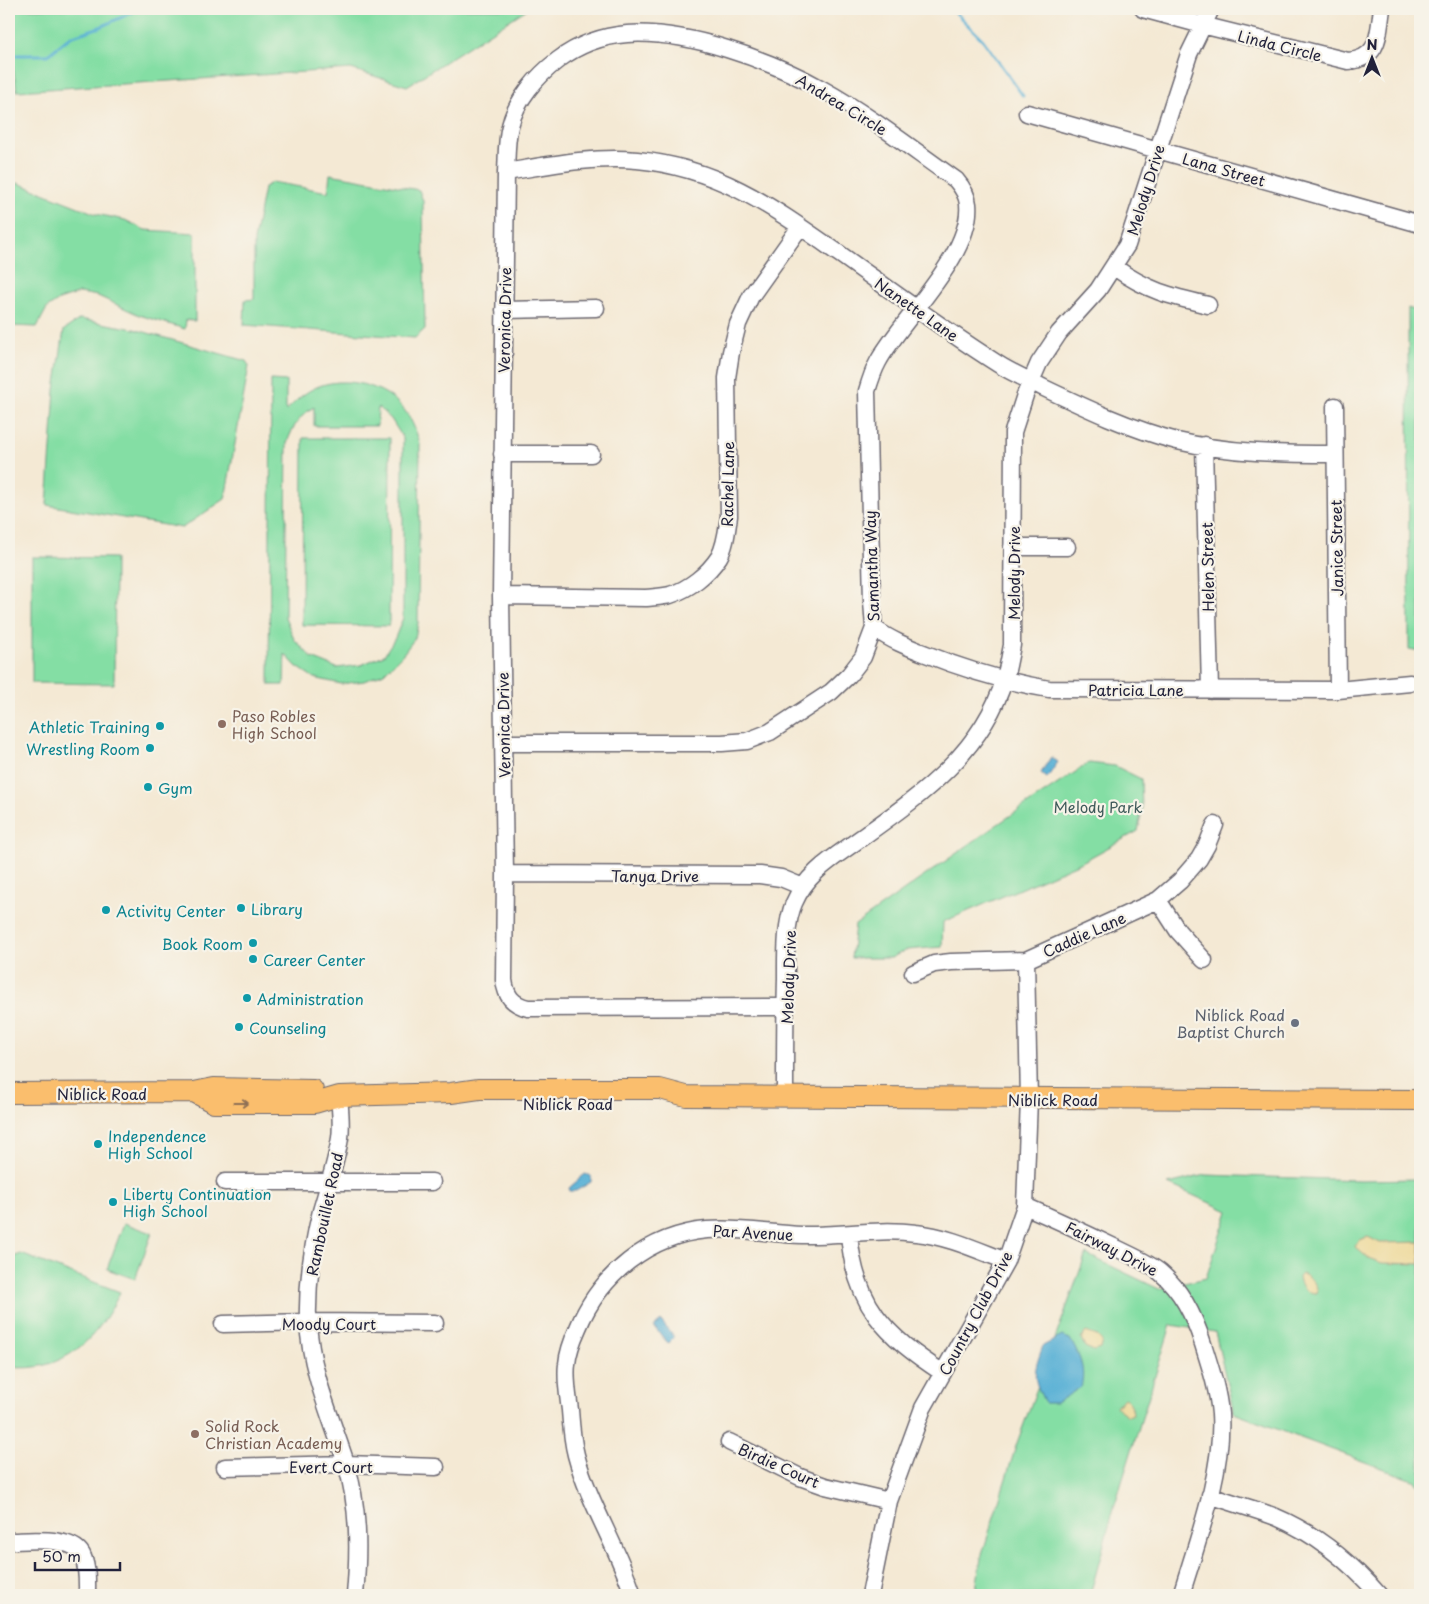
<svg xmlns="http://www.w3.org/2000/svg" width="1429" height="1604" font-family="'Playpen Sans',sans-serif">
  <style>
    .green { fill: #84dea4; stroke: #538070; fill-rule: evenodd }
    .sand { fill: #eeda9e; stroke: #887e6c }
    .water { fill: #58b0d5; stroke: #3d6988 }
    .lines { fill: none; stroke-linecap: round; stroke-linejoin: round }
    .stream { stroke: #58b0d5; stroke-width: 3 }
    .minor-casing { stroke: #6c6871; stroke-width: 19 }
    .major-casing { stroke: #6c6871; stroke-width: 22 }
    .minor { stroke: #fff; stroke-width: 16 }
    .major { stroke: #fabe6d; stroke-width: 20 }
    .oneway { stroke: #8e7054 }
    .education-dot { fill: #8d6e63; stroke: #f7f3e8; stroke-width: 2 }
    .culture-dot { fill: #0f9aa8; stroke: #f7f3e8; stroke-width: 2 }
    .worship-dot { fill: #6b7280; stroke: #f7f3e8; stroke-width: 2 }
    .labels { text-anchor: middle; dominant-baseline: central; stroke-width: 4.5; stroke-linejoin: round; paint-order: stroke }
    .street-label { font-size: 15px; fill: #22223b; stroke: #f7f3e8 }
    .education-label { font-size: 15px; fill: #785e54; stroke: #f7f3e8; text-anchor: start }
    .culture-label { font-size: 15px; fill: #0d838f; stroke: #f7f3e8; text-anchor: start }
    .park-label { font-size: 15px; fill: #3f5a5a; stroke: #f7f3e8 }
    .worship-label { font-size: 15px; fill: #5b616d; stroke: #f7f3e8; text-anchor: end }
  </style>
  <rect width="100%" height="100%" fill="#f7f3e8"/>
  <filter id="ink" filterUnits="userSpaceOnUse"><feTurbulence type="fractalNoise" baseFrequency=".02" numOctaves="2"/><feDisplacementMap in="SourceGraphic" scale="10" xChannelSelector="R" yChannelSelector="G"/><feConvolveMatrix kernelMatrix="1 2 1 2 8 2 1 2 1" color-interpolation-filters="sRGB"/></filter>
  <filter id="wash" filterUnits="userSpaceOnUse"><feTurbulence type="fractalNoise" baseFrequency=".0096" numOctaves="4" result="noise"/><feDisplacementMap in="SourceGraphic" scale="20" xChannelSelector="R" yChannelSelector="G"/><feGaussianBlur stdDeviation="1.12" result="paint"/><feColorMatrix in="noise" values="0 0 0 0 0 0 0 0 0 0 0 0 0 0 0 0 0 1.4 0 .05"/><feComposite in="paint" operator="in"/></filter>
  <g filter="url(#wash)">
    <rect width="100%" height="100%" fill="#f4e9d4"/>
    <path class="green" d="M9,9H527L407,86L351,69L17,91L9,44Z
      M330,174L419,190L423,201L425,329L415,338L244,325L245,300L254,299V240L264,188L272,182L328,192Z
      M18,183L96,214L125,220L145,230L195,233V321L186,320L185,329L139,315L98,296L80,293L59,300L47,308L37,327L9,326V186Z
      M1408,308L1420,312V651L1409,649Z
      M80,319L134,329L246,361L249,366L225,499L182,528L47,505L55,390L64,330Z
      M271,380L286,381V411C293,404 300,396 309,391C336,374 380,382 401,406C411,417 416,430 420,444L418,623L415,638L403,654L384,673L364,681L341,684L314,678L296,666L285,654L284,685H269ZM314,407V426H377L378,407L391,419L403,438V618L395,638L384,655L361,665L337,668L312,658L294,639L285,617L287,443C292,428 300,415 314,407Z
      M303,438H390L389,626L302,625Z
      M32,557L115,558L114,684L32,683Z
      M1089,763L1115,766L1141,779L1142,809L1138,831L1080,863L943,922L942,947L906,950L891,958H851L855,925L998,824Z
      M1205,1175L1361,1180L1420,1179V1488L1416,1481L1234,1413L1215,1332L1171,1325L1115,1504L1090,1595H975L981,1558L1017,1443L1086,1254L1159,1289L1206,1278L1228,1211L1168,1184Z
      M124,1223L152,1233L135,1279L107,1269Z
      M21,1254L120,1292C99,1338 63,1374 9,1367V1261L13,1257Z"/>
    <path class="sand" d="M1368,1237L1380,1243L1420,1242V1264L1382,1263L1368,1258L1355,1247L1359,1240Z
      M1302,1274C1311,1277 1316,1283 1318,1292L1314,1294C1306,1293 1300,1285 1299,1277Z
      M1086,1332L1097,1336L1102,1341L1100,1349L1094,1351L1085,1347L1081,1338Z
      M1124,1398C1131,1401 1132,1407 1133,1414L1128,1416L1116,1407Z"/>
    <path class="water" d="M1051,757L1058,762L1047,778L1041,773Z
      M585,1174L591,1176V1182L576,1191H570L569,1188Z
      M661,1321L674,1337L668,1343L654,1327Z
      M1062,1336L1070,1339C1079,1355 1086,1368 1081,1387L1056,1403H1045C1032,1377 1033,1373 1043,1346Z"/>
    <g class="lines">
      <path class="stream" d="M952,9L983,40L1023,96
        M9,55H48L70,37L100,27L131,13L138,9"/>
    </g>
  </g>
  <g filter="url(#ink)">
    <g class="lines">
      <defs>
        <path id="minor" d="M1143,9L1202,25L1348,61C1380,59 1378,34 1382,9
          M1027,113L1420,224
          M506,172C549,165 594,156 637,160C721,168 775,209 841,255C893,292 944,330 998,364C1012,373 1027,379 1042,387C1086,408 1130,429 1177,441C1229,453 1283,454 1335,454
          M1114,267C1148,291 1169,296 1208,305
          M504,310L596,308
          M1335,406L1338,690
          M1204,445L1210,690
          M502,454H591
          M1012,547H1067
          M501,596L646,598C654,597 662,597 670,595C689,589 708,574 719,557C726,545 727,529 729,516L727,378L731,352L738,324L751,296L800,227
          M874,628C890,640 908,647 926,654C966,670 1007,682 1049,689L1338,690L1410,683
          M503,743H722L747,741L770,732L831,692L849,675L863,657L874,628L872,601L867,391C870,381 873,371 878,362C901,319 973,255 968,204C967,194 962,187 956,180C912,149 869,115 822,89C770,60 687,30 627,34C602,36 578,45 558,60C537,76 516,100 510,126C506,141 507,157 506,172L501,596L505,874L504,980C506,996 512,1004 528,1008L785,1007
          M505,874L760,875L781,878L803,887
          M1158,900L1178,931L1204,960
          M913,973L934,964L951,962L1026,960L1158,900L1180,881L1199,859L1207,845L1215,825
          M339,1096C340,1109 342,1124 340,1138C336,1163 328,1187 321,1211C312,1247 307,1284 308,1321C310,1370 331,1417 346,1463C359,1507 359,1550 355,1595
          M785,1096C785,1057 785,1017 786,978C786,955 785,924 794,903C807,872 835,857 861,838C921,795 982,753 1005,678C1008,667 1010,656 1012,645L1013,432L1025,395L1039,363L1059,333L1098,290L1127,245L1189,54L1211,9
          M225,1182H432
          M1025,1206C1055,1219 1085,1233 1114,1247C1130,1255 1148,1262 1161,1273C1182,1291 1195,1318 1203,1344C1210,1366 1218,1390 1220,1414C1224,1470 1197,1542 1181,1595
          M849,1234C855,1306 885,1335 943,1373
          M223,1324L308,1322L435,1323
          M729,1442L800,1477L825,1486L889,1501
          M225,1467L346,1464L436,1467
          M1210,1495C1232,1503 1255,1509 1276,1517C1316,1534 1351,1563 1379,1595
          M9,1541C28,1541 76,1535 83,1557C88,1569 87,1583 87,1595
          M633,1595C618,1547 589,1504 576,1455C572,1440 571,1424 570,1410C568,1395 565,1379 567,1364C568,1352 573,1339 578,1328C600,1275 649,1235 707,1230C739,1227 771,1234 802,1235C840,1236 878,1228 916,1233C947,1236 977,1250 1006,1261
          M870,1595L889,1501L923,1408L1006,1261L1025,1206L1029,1099L1026,960"/>
        <path id="major" d="M194,1092L214,1103H315L339,1096L451,1093L479,1089H660L686,1096L1420,1100
          M9,1093L194,1092L214,1088L313,1090"/>
      </defs>
      <use href="#minor" class="minor-casing"/>
      <use href="#major" class="major-casing"/>
      <use href="#minor" class="minor"/>
      <use href="#major" class="major"/>
    </g>
    <defs><path id="oneway-shaft" d="M-6 0H5M1.5-3L5.5 0L1.5 3" fill="none" stroke-width="1.6" stroke-linecap="round" stroke-linejoin="round" transform="scale(1.25)"/></defs>
    <use class="oneway" href="#oneway-shaft" transform="translate(241 1103)"/>
  </g>
  <g class="education-dot">
    <circle cx="222" cy="724" r="5"/>
    <circle cx="195" cy="1434" r="5"/>
  </g>
  <g class="culture-dot">
    <circle cx="160" cy="726" r="5"/>
    <circle cx="150" cy="748" r="5"/>
    <circle cx="148" cy="787" r="5"/>
    <circle cx="241" cy="908" r="5"/>
    <circle cx="106" cy="910" r="5"/>
    <circle cx="253" cy="943" r="5"/>
    <circle cx="253" cy="959" r="5"/>
    <circle cx="247" cy="998" r="5"/>
    <circle cx="239" cy="1027" r="5"/>
    <circle cx="98" cy="1144" r="5"/>
    <circle cx="113" cy="1202" r="5"/>
  </g>
  <circle class="worship-dot" cx="1295" cy="1023" r="5"/>
  <g class="labels">
    <g class="street-label">
      <text transform="translate(1280 45) rotate(14)">Linda Circle</text>
      <text transform="translate(842 104) rotate(31)">Andrea Circle</text>
      <text transform="translate(1224 169) rotate(16)">Lana Street</text>
      <text transform="translate(1145 190) rotate(-73)">Melody Drive</text>
      <text transform="translate(917 309) rotate(35)">Nanette Lane</text>
      <text transform="translate(504 320) rotate(-89)">Veronica Drive</text>
      <text transform="translate(727 484) rotate(-89)">Rachel Lane</text>
      <text transform="translate(1336 548) rotate(-91)">Janice Street</text>
      <text transform="translate(871 566) rotate(-92)">Samantha Way</text>
      <text transform="translate(1207 567) rotate(-91)">Helen Street</text>
      <text transform="translate(1013 573) rotate(-90)">Melody Drive</text>
      <text x="1136" y="689">Patricia Lane</text>
      <text transform="translate(503 725) rotate(-91)">Veronica Drive</text>
      <text x="655" y="875">Tanya Drive</text>
      <text transform="translate(1084 934) rotate(-24)">Caddie Lane</text>
      <text transform="translate(788 977) rotate(-88)">Melody Drive</text>
      <text x="102" y="1093">Niblick Road</text>
      <text x="1053" y="1099">Niblick Road</text>
      <text x="568" y="1103">Niblick Road</text>
      <text transform="translate(324 1214) rotate(-78)">Rambouillet Road</text>
      <text transform="translate(753 1232) rotate(3)">Par Avenue</text>
      <text transform="translate(1112 1248) rotate(27)">Fairway Drive</text>
      <text transform="translate(975 1313) rotate(-62)">Country Club Drive</text>
      <text x="329" y="1323">Moody Court</text>
      <text transform="translate(779 1465) rotate(24)">Birdie Court</text>
      <text x="331" y="1466">Evert Court</text>
    </g>
    <g class="education-label">
      <text x="232" y="715">Paso Robles<tspan x="232" dy="17">High School</tspan></text>
      <text x="205" y="1425">Solid Rock<tspan x="205" dy="17">Christian Academy</tspan></text>
    </g>
    <g class="culture-label">
      <text x="150" y="726" text-anchor="end">Athletic Training</text>
      <text x="140" y="748" text-anchor="end">Wrestling Room</text>
      <text x="158" y="787">Gym</text>
      <text x="251" y="908">Library</text>
      <text x="116" y="910">Activity Center</text>
      <text x="243" y="943" text-anchor="end">Book Room</text>
      <text x="263" y="959">Career Center</text>
      <text x="257" y="998">Administration</text>
      <text x="249" y="1027">Counseling</text>
      <text x="108" y="1135">Independence<tspan x="108" dy="17">High School</tspan></text>
      <text x="123" y="1193">Liberty Continuation<tspan x="123" dy="17">High School</tspan></text>
    </g>
    <g class="park-label">
      <text x="1098" y="806">Melody Park</text>
    </g>
    <g class="worship-label">
      <text x="1285" y="1014">Niblick Road<tspan x="1285" dy="17">Baptist Church</tspan></text>
    </g>
  </g>
  <rect width="1429" height="1604" fill="none" stroke="#f7f3e8" stroke-width="30"/>
  <g transform="translate(1372 58)" stroke="#f7f3e8" stroke-width="4" paint-order="stroke">
  <path d="M0-4L9 19L0 12L-9 19Z" fill="#22223b"/>
  <text y="-8" font-size="14" font-weight="bold" text-anchor="middle" fill="#22223b">N</text>
  </g>
  <path d="M35 1562v8h85v-8" fill="none" stroke="#22223b" stroke-width="2.5"/>
  <text x="42" y="1562" font-size="15" fill="#22223b" stroke="#f7f3e8" stroke-width="4" paint-order="stroke">50 m</text>
</svg>
